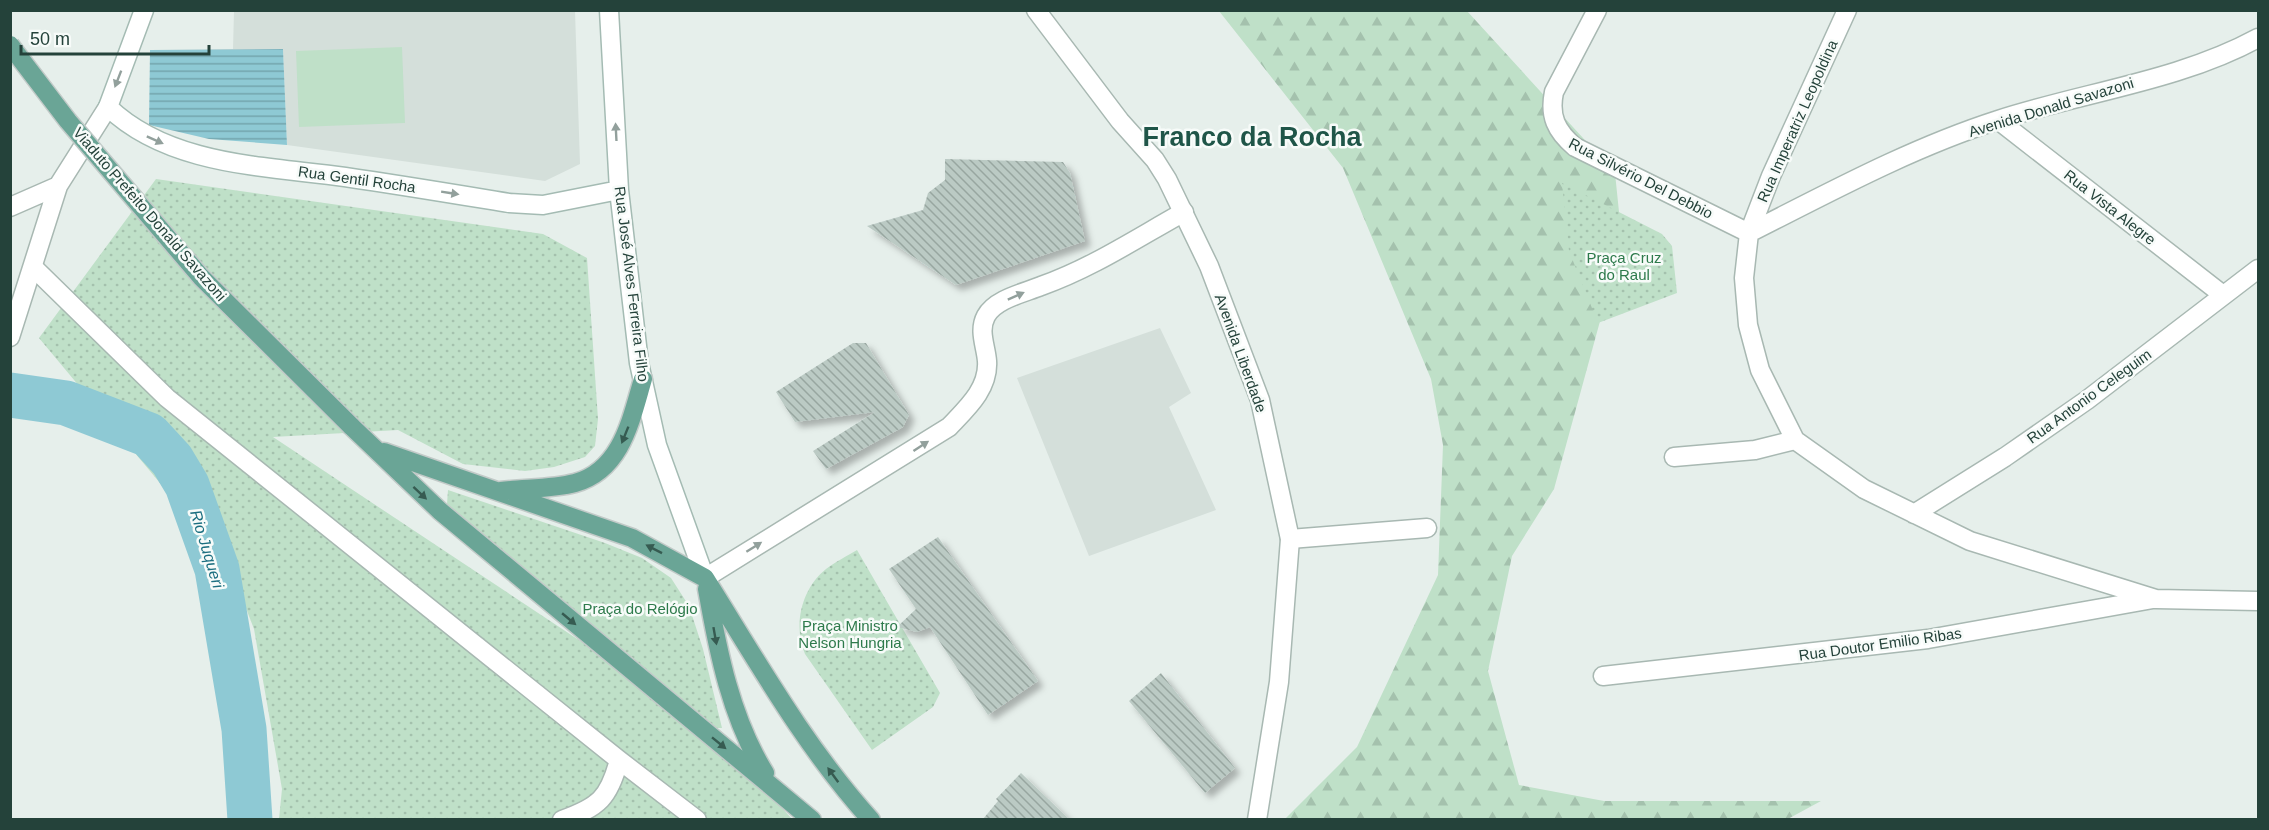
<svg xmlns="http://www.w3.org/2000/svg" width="2269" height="830" font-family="Arial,sans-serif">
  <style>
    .built { fill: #d4dfda }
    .grass { fill: #bfe0c8 }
    .forest { fill: url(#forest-firs) }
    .park { fill: url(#park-dots) }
    .water { fill: url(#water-rules) }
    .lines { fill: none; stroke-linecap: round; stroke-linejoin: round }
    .river { stroke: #8ec9d4; stroke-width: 45 }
    .building { fill: url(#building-back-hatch); filter: url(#shadow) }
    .pedestrian-casing { stroke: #a8b8b2; stroke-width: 21 }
    .minor-casing { stroke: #a8b8b2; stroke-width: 21 }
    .tertiary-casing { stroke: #a8b8b2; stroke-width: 21 }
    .secondary-casing { stroke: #a4bbb3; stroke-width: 21 }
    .primary-casing { stroke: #c2cac8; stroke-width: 21 }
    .pedestrian { stroke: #fff; stroke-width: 18 }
    .minor { stroke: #fff; stroke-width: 18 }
    .tertiary { stroke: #fff; stroke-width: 18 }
    .secondary { stroke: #fff; stroke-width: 18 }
    .primary { stroke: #6aa596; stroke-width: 18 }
    .primary-bridge-casing { stroke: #c2cac8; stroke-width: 21; stroke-linecap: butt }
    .primary-bridge { stroke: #6aa596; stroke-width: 18 }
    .oneway { fill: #92a09c }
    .oneway2 { fill: #365b51 }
    .labels { text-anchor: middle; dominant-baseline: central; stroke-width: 5; stroke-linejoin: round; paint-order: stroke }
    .street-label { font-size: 15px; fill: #24423a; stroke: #f7fbf9 }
    .park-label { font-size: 15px; fill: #2d7a4b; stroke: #f7fbf9 }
    .water-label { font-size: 16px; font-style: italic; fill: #1c6f80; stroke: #f7fbf9 }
    .town-label { font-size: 27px; font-weight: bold; fill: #1f5548; stroke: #f7fbf9 }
  </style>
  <defs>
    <pattern id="forest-firs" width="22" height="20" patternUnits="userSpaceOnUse" patternTransform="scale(1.5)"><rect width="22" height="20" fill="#bfe0c8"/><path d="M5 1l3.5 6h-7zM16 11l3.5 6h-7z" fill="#a4c1ad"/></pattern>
    <pattern id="park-dots" width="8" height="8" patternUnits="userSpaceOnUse" patternTransform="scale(1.5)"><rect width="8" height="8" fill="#bfe0c8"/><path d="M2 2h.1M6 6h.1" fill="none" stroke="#a4c1ad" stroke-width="1.8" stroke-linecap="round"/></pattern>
    <pattern id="water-rules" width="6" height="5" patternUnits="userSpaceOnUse" patternTransform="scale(1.5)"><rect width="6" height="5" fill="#8ec9d4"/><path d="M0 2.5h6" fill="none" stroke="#74a5ad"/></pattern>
    <pattern id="building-back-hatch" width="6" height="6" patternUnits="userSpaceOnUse" patternTransform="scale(1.5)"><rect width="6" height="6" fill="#bbcac4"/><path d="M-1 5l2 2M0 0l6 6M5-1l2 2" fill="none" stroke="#98a6a0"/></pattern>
    <filter id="shadow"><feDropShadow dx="5.5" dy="5.5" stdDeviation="3" flood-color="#0004"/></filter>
  </defs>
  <rect width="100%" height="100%" fill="#e6efeb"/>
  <path class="built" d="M234,11H575L580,164L545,181L287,145L283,49H233Z
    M1160,328L1191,393L1169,407L1216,510L1089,556L1017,378Z"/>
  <path class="grass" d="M402,47L405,123L299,127L296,51Z"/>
  <path class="forest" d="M1219,11H1467L1615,173L1622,241L1554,489L1512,556L1488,671L1519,785L1604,801H1821L1786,820L1285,819L1357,747L1438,575L1443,445L1431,379L1343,168Z"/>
  <path class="park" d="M156,179L543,234L587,258L598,419L595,446L585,457L554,467L525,471L463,464L398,430L273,437L624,670L758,782L792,819H279L282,789L254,629L230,567L39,338Z
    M1562,183L1662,234L1672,246L1677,293L1598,323L1569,251Z
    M448,490L605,543L642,558L671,578L689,606L703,649L722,728H717L447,504Z
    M857,550L940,693L933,707L872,750L805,654C793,626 801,589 826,569C835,562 847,556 857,550Z"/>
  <path class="water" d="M283,49L287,145L209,139L149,125L150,50Z"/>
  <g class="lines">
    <path class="river" d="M10,395L66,403L149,435L172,460L187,485L217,569L244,729L250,820"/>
  </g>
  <path class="building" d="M945,159L1063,162L1070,173L1085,241L956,285L867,226L923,210L928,193L945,180Z
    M853,343H866L909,415L903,427L826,469L813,451L875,412L795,422L776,392Z
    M938,537L1038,681L988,715L930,627L917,632L897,627L916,609L889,569Z
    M1161,673L1235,768L1205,793L1129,701Z
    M1021,773L1069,819H983L998,801L996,799Z"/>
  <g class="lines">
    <defs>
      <path id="pedestrian" d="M33,267L167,398L619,760L697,820
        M562,820C599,807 609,798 619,760"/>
      <path id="minor" d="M1597,10L1554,92C1549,116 1556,131 1575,147L1749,233
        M1847,10L1771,176L1749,233L1744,278L1748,325L1760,370L1795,440L1864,489L1970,541L2156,599L2258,601
        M1998,120L2223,295
        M10,207L58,186
        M1749,233C1830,192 1911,148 1998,120C2084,92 2179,81 2258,38
        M10,337L58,186L108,107
        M1674,457L1755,450L1795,440
        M1914,514L2005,457L2087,400L2258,269
        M1290,539L1427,528
        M705,578L949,427C966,409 989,389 987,361C986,346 978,331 986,316C995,299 1024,293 1041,286C1092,268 1137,238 1184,212
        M1603,676L1928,639L2153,599"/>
      <path id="tertiary" d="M1036,10L1120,121L1155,160L1167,179L1209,266L1260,400L1290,539L1279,682L1257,820"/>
      <path id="secondary" d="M144,10L108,107C169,166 266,166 345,177C400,185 454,194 509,203L543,205L619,190
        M609,10L619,190L639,363L657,445L705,578"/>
      <path id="primary" d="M351,426L440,511L812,820
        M384,452L632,538L705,578
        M501,491C525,488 552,489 575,483C622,470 631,419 643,379
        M705,578C757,661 805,747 871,820
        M707,589C718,652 731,718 765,773"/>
    </defs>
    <use href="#pedestrian" class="pedestrian-casing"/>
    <use href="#minor" class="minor-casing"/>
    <use href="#tertiary" class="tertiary-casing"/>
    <use href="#secondary" class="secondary-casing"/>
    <use href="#primary" class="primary-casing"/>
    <use href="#pedestrian" class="pedestrian"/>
    <use href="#minor" class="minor"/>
    <use href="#tertiary" class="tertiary"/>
    <use href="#secondary" class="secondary"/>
    <use href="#primary" class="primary"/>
    <defs>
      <path id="primary-bridge" d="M10,45L68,121L201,277L351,426"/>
    </defs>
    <use href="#primary-bridge" class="primary-bridge-casing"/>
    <use href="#primary-bridge" class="primary-bridge"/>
  </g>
  <defs><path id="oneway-solid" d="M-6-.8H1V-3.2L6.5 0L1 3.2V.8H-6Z" transform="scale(1.5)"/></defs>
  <g class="oneway">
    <use href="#oneway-solid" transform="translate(118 79) rotate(111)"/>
    <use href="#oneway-solid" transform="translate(616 132) rotate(-93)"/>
    <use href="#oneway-solid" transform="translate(155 140) rotate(24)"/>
    <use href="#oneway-solid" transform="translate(450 193) rotate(9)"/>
    <use href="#oneway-solid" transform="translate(1016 296) rotate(-24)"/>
    <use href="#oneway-solid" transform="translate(921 446) rotate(-33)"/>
    <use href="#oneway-solid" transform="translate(754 547) rotate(-32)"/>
  </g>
  <g class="oneway2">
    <use href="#oneway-solid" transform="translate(625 435) rotate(112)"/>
    <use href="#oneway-solid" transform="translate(420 493) rotate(43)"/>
    <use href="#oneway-solid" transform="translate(654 549) rotate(-153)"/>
    <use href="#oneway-solid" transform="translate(569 619) rotate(40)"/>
    <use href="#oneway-solid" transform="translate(715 636) rotate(80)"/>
    <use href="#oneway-solid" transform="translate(719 743) rotate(39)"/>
    <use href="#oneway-solid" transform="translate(833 775) rotate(-126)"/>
  </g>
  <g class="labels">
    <g class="street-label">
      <text transform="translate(2051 107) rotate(-17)">Avenida Donald Savazoni</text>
      <text transform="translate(1797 121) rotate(-66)">Rua Imperatriz Leopoldina</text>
      <text transform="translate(1641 178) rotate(27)">Rua Silvério Del Debbio</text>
      <text transform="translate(357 179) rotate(8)">Rua Gentil Rocha</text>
      <text transform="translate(2110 207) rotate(38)">Rua Vista Alegre</text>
      <text transform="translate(150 214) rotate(49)">Viaduto Prefeito Donald Savazoni</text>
      <text transform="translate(632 284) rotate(83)">Rua José Alves Ferreira Filho</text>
      <text transform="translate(1241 353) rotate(70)">Avenida Liberdade</text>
      <text transform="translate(2089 396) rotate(-36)">Rua Antonio Celeguim</text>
      <text transform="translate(1880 644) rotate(-8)">Rua Doutor Emilio Ribas</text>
    </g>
    <g class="park-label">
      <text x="1624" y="257">Praça Cruz<tspan x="1624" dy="17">do Raul</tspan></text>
      <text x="640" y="608">Praça do Relógio</text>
      <text x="850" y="625">Praça Ministro<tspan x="850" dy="17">Nelson Hungria</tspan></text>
    </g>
    <g class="water-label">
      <text transform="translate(207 549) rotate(73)">Rio Juqueri</text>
    </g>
    <g class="town-label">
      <text x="1252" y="137">Franco da Rocha</text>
    </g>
  </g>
  <rect width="2269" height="830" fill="none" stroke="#24423a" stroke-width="24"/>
  <path d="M21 45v9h188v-9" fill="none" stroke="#24423a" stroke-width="3"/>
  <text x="30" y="45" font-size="18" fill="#24423a" stroke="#f7fbf9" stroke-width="4.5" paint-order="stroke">50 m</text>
</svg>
